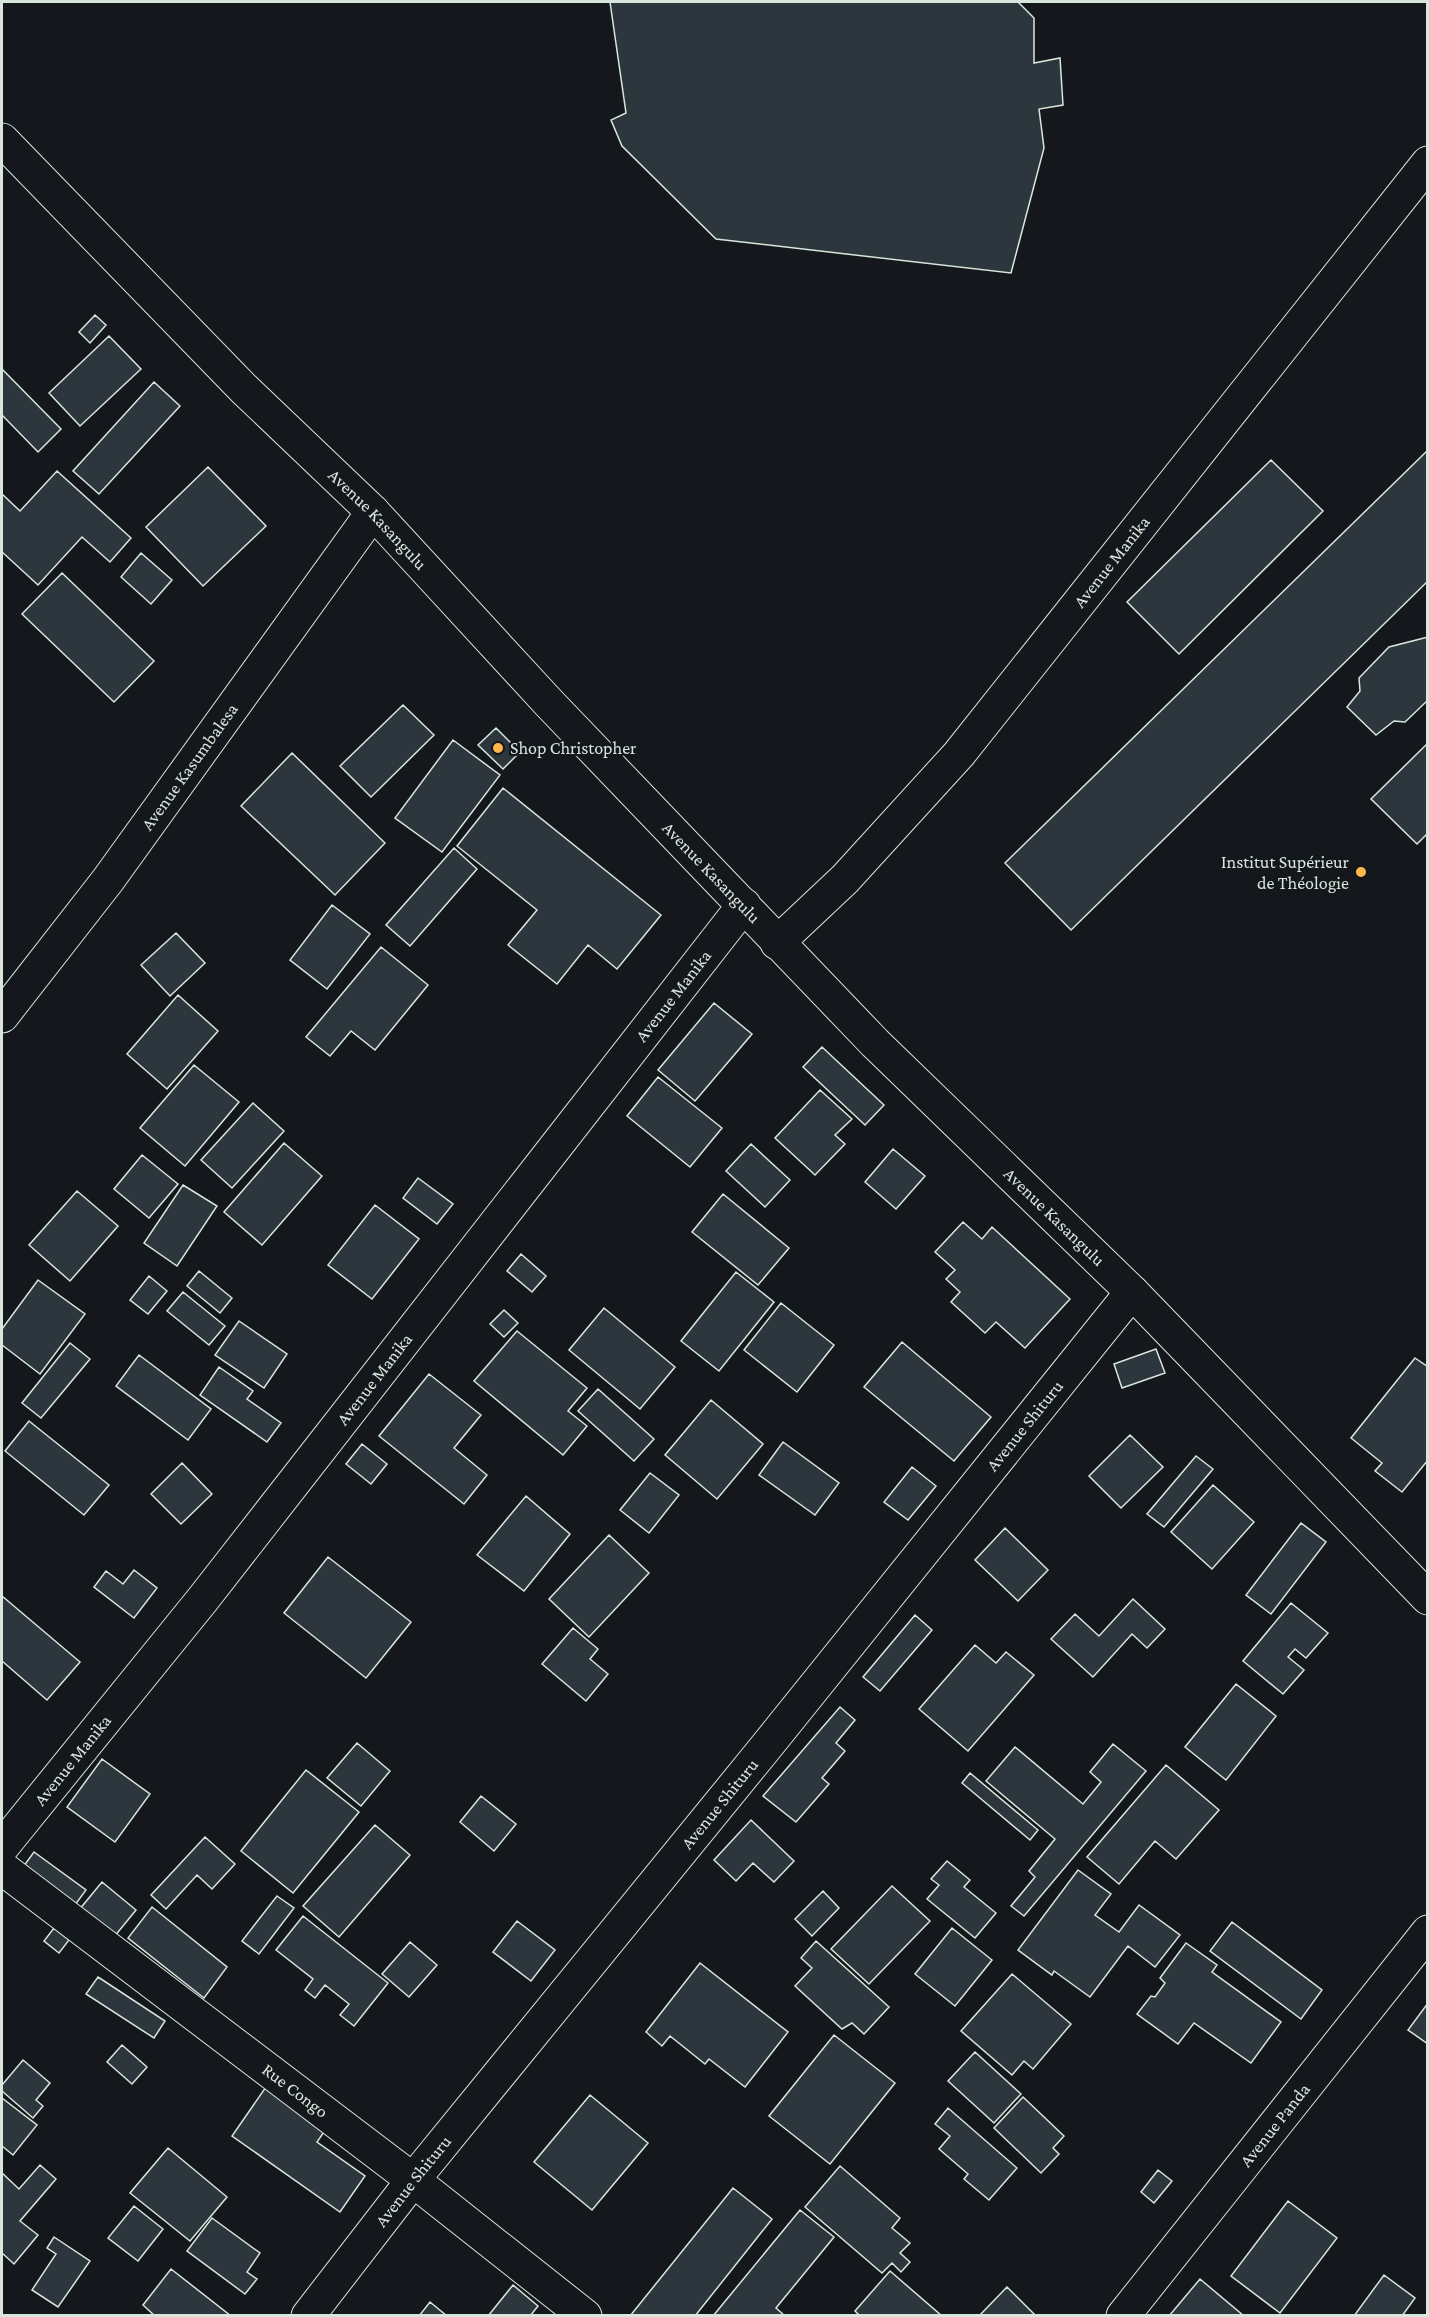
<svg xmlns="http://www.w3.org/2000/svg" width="1429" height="2317" font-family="'Crimson Pro',serif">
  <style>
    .building { fill: #2c363c; stroke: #d8e6dc; stroke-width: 1.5 }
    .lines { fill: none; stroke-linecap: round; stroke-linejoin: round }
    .street-casing { stroke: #d8e6dc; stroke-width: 35 }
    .street { stroke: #14181c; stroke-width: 33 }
    .poi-dot { fill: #ffb74d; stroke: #14181c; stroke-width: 2 }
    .labels { text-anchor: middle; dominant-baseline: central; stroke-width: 4.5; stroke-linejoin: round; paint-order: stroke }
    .street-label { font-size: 18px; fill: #d8e6dc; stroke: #14181c }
    .poi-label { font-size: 18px; fill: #d8e6dc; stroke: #14181c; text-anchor: start }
  </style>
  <rect width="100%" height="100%" fill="#14181c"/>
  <path class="building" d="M610,2H1018L1034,18V63L1060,58L1063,105L1039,109L1044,148L1011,273L716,239L622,146L611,120L626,113Z
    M95,315L106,325L90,343L79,332Z
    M109,336L141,369L80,426L49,393Z
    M2,369L61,429L38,452L2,415Z
    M154,382L180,406L99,494L73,471Z
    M1428,450V581L1071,930L1005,863Z
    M1271,460L1323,511L1179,654L1127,602Z
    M208,467L266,526L203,586L146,527Z
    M57,471L131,538L110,562L82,537L38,585L2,552V494L20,511Z
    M141,553L172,580L151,604L121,577Z
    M62,573L154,661L114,702L22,614Z
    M1428,637V700L1405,722L1394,721L1376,735L1347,707L1360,691L1359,678L1389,647Z
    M403,705L434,735L371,797L340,766Z
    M496,728L520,752L503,769L478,745Z
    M453,740L500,775L442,852L395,818Z
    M1428,743V833L1417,844L1371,799Z
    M292,753L385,843L335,895L241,806Z
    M503,788L661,915L617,969L588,945L557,984L508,945L537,910L457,846Z
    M454,848L477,869L410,946L386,925Z
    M332,905L370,934L327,989L290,960Z
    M176,933L205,963L170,996L141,965Z
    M381,947L428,985L375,1050L351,1031L330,1056L306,1037Z
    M178,995L218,1031L167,1089L127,1054Z
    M714,1003L752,1034L695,1101L658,1070Z
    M822,1047L884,1105L865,1125L803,1067Z
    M194,1065L239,1102L185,1166L140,1128Z
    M658,1077L722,1128L690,1167L627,1116Z
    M820,1090L852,1119L835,1135L845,1144L815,1175L775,1138Z
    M253,1103L284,1131L232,1188L201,1160Z
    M284,1143L322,1176L262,1245L224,1212Z
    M751,1144L790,1180L765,1207L726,1171Z
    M893,1149L925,1176L896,1209L865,1182Z
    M142,1155L178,1184L149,1218L114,1189Z
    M418,1178L453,1204L437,1224L403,1198Z
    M183,1185L217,1206L177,1266L144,1243Z
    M77,1191L118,1226L70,1281L29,1245Z
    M723,1194L789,1248L758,1285L692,1232Z
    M375,1205L419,1239L372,1299L328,1265Z
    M963,1222L982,1239L992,1227L1070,1299L1025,1348L996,1322L985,1333L951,1302L960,1292L946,1279L955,1270L935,1252Z
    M521,1254L546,1276L532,1292L507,1271Z
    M199,1271L232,1298L220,1313L187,1286Z
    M736,1272L774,1302L719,1371L681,1341Z
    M149,1276L167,1291L148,1314L130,1300Z
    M38,1280L85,1314L40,1374L2,1345V1329Z
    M183,1292L225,1326L209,1345L167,1311Z
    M781,1303L834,1345L797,1392L744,1350Z
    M604,1308L675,1367L640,1409L569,1350Z
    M504,1310L518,1323L504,1337L490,1324Z
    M239,1321L287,1354L264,1388L215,1355Z
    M517,1331L587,1388L568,1411L587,1426L563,1455L474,1381Z
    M902,1342L991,1417L954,1461L864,1387Z
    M70,1343L90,1359L41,1418L22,1403Z
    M1156,1349L1165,1373L1122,1388L1114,1364Z
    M139,1355L211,1409L188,1440L116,1386Z
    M1415,1358L1428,1367V1460L1402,1492L1375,1471L1382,1463L1351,1438Z
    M219,1367L253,1391L247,1399L281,1423L267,1442L200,1395Z
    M429,1374L481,1415L454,1448L487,1475L464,1504L379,1436Z
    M598,1389L654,1439L634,1461L578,1411Z
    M711,1400L763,1444L717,1499L665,1455Z
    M29,1421L109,1485L84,1515L5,1451Z
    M1130,1435L1163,1467L1121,1508L1089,1476Z
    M783,1442L839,1483L815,1515L759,1475Z
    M362,1444L387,1464L371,1484L346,1464Z
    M1196,1456L1213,1469L1164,1527L1147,1514Z
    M182,1463L212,1494L181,1524L151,1494Z
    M912,1467L936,1486L908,1520L884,1502Z
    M650,1473L679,1495L649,1533L620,1510Z
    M1213,1485L1254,1522L1212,1569L1171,1532Z
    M526,1496L570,1534L524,1591L477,1555Z
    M1301,1523L1326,1542L1271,1614L1246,1595Z
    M1005,1528L1048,1570L1018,1601L975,1560Z
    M609,1535L649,1573L589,1637L549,1599Z
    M328,1557L411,1622L366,1678L284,1613Z
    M134,1570L157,1588L134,1618L94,1587L106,1571L123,1584Z
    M2,1596L80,1662L47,1700L2,1661Z
    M1133,1599L1165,1629L1147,1648L1132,1634L1093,1677L1051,1639L1075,1614L1099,1636Z
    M1291,1603L1328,1633L1306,1658L1295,1649L1288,1657L1304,1670L1283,1694L1243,1661Z
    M915,1615L932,1630L880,1691L863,1677Z
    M573,1628L598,1649L590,1659L608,1674L586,1701L542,1664Z
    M975,1645L996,1663L1006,1652L1034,1675L968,1751L919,1709Z
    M1236,1684L1276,1716L1226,1780L1185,1747Z
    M840,1707L855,1720L836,1743L845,1751L822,1778L829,1784L796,1822L763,1796Z
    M357,1743L390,1771L361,1806L327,1778Z
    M1113,1744L1146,1771L1024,1916L1011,1906L1035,1877L1029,1871L1055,1839L986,1781L1015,1747L1083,1804L1101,1782L1090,1772Z
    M102,1759L150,1794L115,1842L67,1807Z
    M1166,1765L1219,1810L1176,1859L1155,1841L1119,1884L1087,1857Z
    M306,1770L359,1812L293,1893L241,1851Z
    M970,1773L1038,1830L1030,1840L962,1783Z
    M481,1796L516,1824L494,1851L460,1822Z
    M751,1820L794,1861L774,1882L753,1863L736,1881L714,1860Z
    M375,1825L410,1855L339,1937L303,1906Z
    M205,1837L235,1864L212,1889L197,1875L166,1909L151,1895Z
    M34,1852L86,1890L75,1905L23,1867Z
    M947,1861L970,1880L964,1887L996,1913L975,1938L927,1899L939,1885L931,1879Z
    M1078,1870L1111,1894L1095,1915L1119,1932L1139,1905L1180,1935L1155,1967L1128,1946L1090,1997L1054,1971L1052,1975L1018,1950Z
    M102,1882L136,1910L114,1937L79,1910Z
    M892,1886L930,1921L869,1984L831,1949Z
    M823,1891L839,1908L812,1936L795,1919Z
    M277,1896L294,1908L259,1954L242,1941Z
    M152,1907L227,1967L204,1998L128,1938Z
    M303,1916L388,1983L354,2026L340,2015L349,2004L325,1985L315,1998L305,1990L313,1979L276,1950Z
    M517,1921L555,1950L531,1981L493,1952Z
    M1232,1922L1322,1990L1301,2019L1210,1951Z
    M54,1928L69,1940L59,1953L44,1941Z
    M952,1928L992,1960L955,2006L915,1974Z
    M816,1941L889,2007L864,2034L852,2023L842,2029L795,1986L812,1968L801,1958Z
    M410,1942L437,1965L409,1997L382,1974Z
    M1186,1943L1217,1965L1212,1972L1281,2022L1251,2063L1194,2023L1178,2044L1137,2014L1151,1996L1155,1997L1165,1983L1160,1978Z
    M700,1963L788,2032L745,2087L709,2059L705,2064L670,2036L662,2046L646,2032Z
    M1012,1974L1071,2024L1033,2069L1024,2061L1012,2075L961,2031Z
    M98,1977L165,2021L154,2038L86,1994Z
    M1428,2003V2044L1408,2030Z
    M834,2035L895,2083L830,2164L769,2116Z
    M122,2045L147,2067L132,2084L107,2062Z
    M975,2052L1021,2094L994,2123L948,2081Z
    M23,2060L50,2083L36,2100L43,2106L33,2118L2,2091V2085Z
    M268,2084L328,2126L317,2142L365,2176L340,2212L232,2136Z
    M590,2095L648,2143L592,2210L534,2162Z
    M1023,2097L1064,2136L1053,2148L1059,2154L1041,2173L994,2128Z
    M2,2098L37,2125L13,2155L2,2146Z
    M948,2108L1017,2168L989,2200L964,2179L968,2174L939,2149L950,2136L935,2124Z
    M168,2148L227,2197L190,2241L130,2193Z
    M40,2165L56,2179L20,2221L38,2235L14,2264L2,2253V2173L19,2189Z
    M840,2166L900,2218L892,2228L910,2243L900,2253L910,2262L901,2272L892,2263L882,2273L805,2207Z
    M1158,2170L1172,2181L1154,2203L1141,2192Z
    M733,2188L772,2219L695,2316H630Z
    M1288,2201L1337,2238L1280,2313L1231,2276Z
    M134,2206L163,2229L138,2261L108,2238Z
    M800,2210L834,2237L776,2308L785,2316H713Z
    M212,2218L260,2253L247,2272L257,2279L245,2294L187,2251Z
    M54,2237L90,2261L58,2307L32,2290L56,2254L47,2248Z
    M171,2269L231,2316H155L143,2305Z
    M890,2271L942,2316H860L855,2311Z
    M1384,2275L1415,2298L1402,2316H1354Z
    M1200,2279L1244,2316H1169Z
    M513,2285L538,2306L530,2316H488Z
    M1007,2287L1036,2316H979Z
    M430,2302L447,2316H419Z"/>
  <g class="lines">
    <defs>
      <g id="street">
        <path id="s1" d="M2,140L244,389L373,512L549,703L875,1043L1132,1292L1428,1598"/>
        <path id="s2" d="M777,943L845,879L959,754L1428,163"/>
        <path id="s3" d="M2,1016L108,880L373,512"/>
        <path id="s4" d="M2,1847L203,1599L744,905"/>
        <path id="s5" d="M2,1868L413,2180L585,2316"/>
        <path id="s6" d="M308,2316L413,2180L770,1742L1132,1292"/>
        <path id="s7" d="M1123,2316L1428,1932"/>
      </g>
    </defs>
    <use href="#street" class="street-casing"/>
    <use href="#street" class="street"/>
  </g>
  <g class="poi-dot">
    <circle cx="498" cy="748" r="6"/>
    <circle cx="1361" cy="872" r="6"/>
  </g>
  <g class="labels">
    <g class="street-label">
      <text stroke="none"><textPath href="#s1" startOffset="534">Avenue Kasangulu</textPath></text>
      <text stroke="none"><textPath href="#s2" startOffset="508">Avenue Manika</textPath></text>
      <text stroke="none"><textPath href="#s3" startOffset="312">Avenue Kasumbalesa</textPath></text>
      <text stroke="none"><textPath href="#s1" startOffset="1020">Avenue Kasangulu</textPath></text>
      <text stroke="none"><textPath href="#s4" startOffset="1084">Avenue Manika</textPath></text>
      <text stroke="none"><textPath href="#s1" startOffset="1506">Avenue Kasangulu</textPath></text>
      <text stroke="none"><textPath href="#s4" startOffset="598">Avenue Manika</textPath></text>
      <text stroke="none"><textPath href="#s6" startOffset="1143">Avenue Shituru</textPath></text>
      <text stroke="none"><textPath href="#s4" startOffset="112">Avenue Manika</textPath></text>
      <text stroke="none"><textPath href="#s6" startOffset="657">Avenue Shituru</textPath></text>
      <text stroke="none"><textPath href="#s5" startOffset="368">Rue Congo</textPath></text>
      <text stroke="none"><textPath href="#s7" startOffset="244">Avenue Panda</textPath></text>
      <text stroke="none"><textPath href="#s6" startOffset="171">Avenue Shituru</textPath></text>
    </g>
    <g class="poi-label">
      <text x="510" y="748">Shop Christopher</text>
      <text x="1349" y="862" text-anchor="end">Institut Supérieur<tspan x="1349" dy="21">de Théologie</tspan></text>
    </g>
  </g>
  <rect width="1429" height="2317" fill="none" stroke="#d8e6dc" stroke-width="6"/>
</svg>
